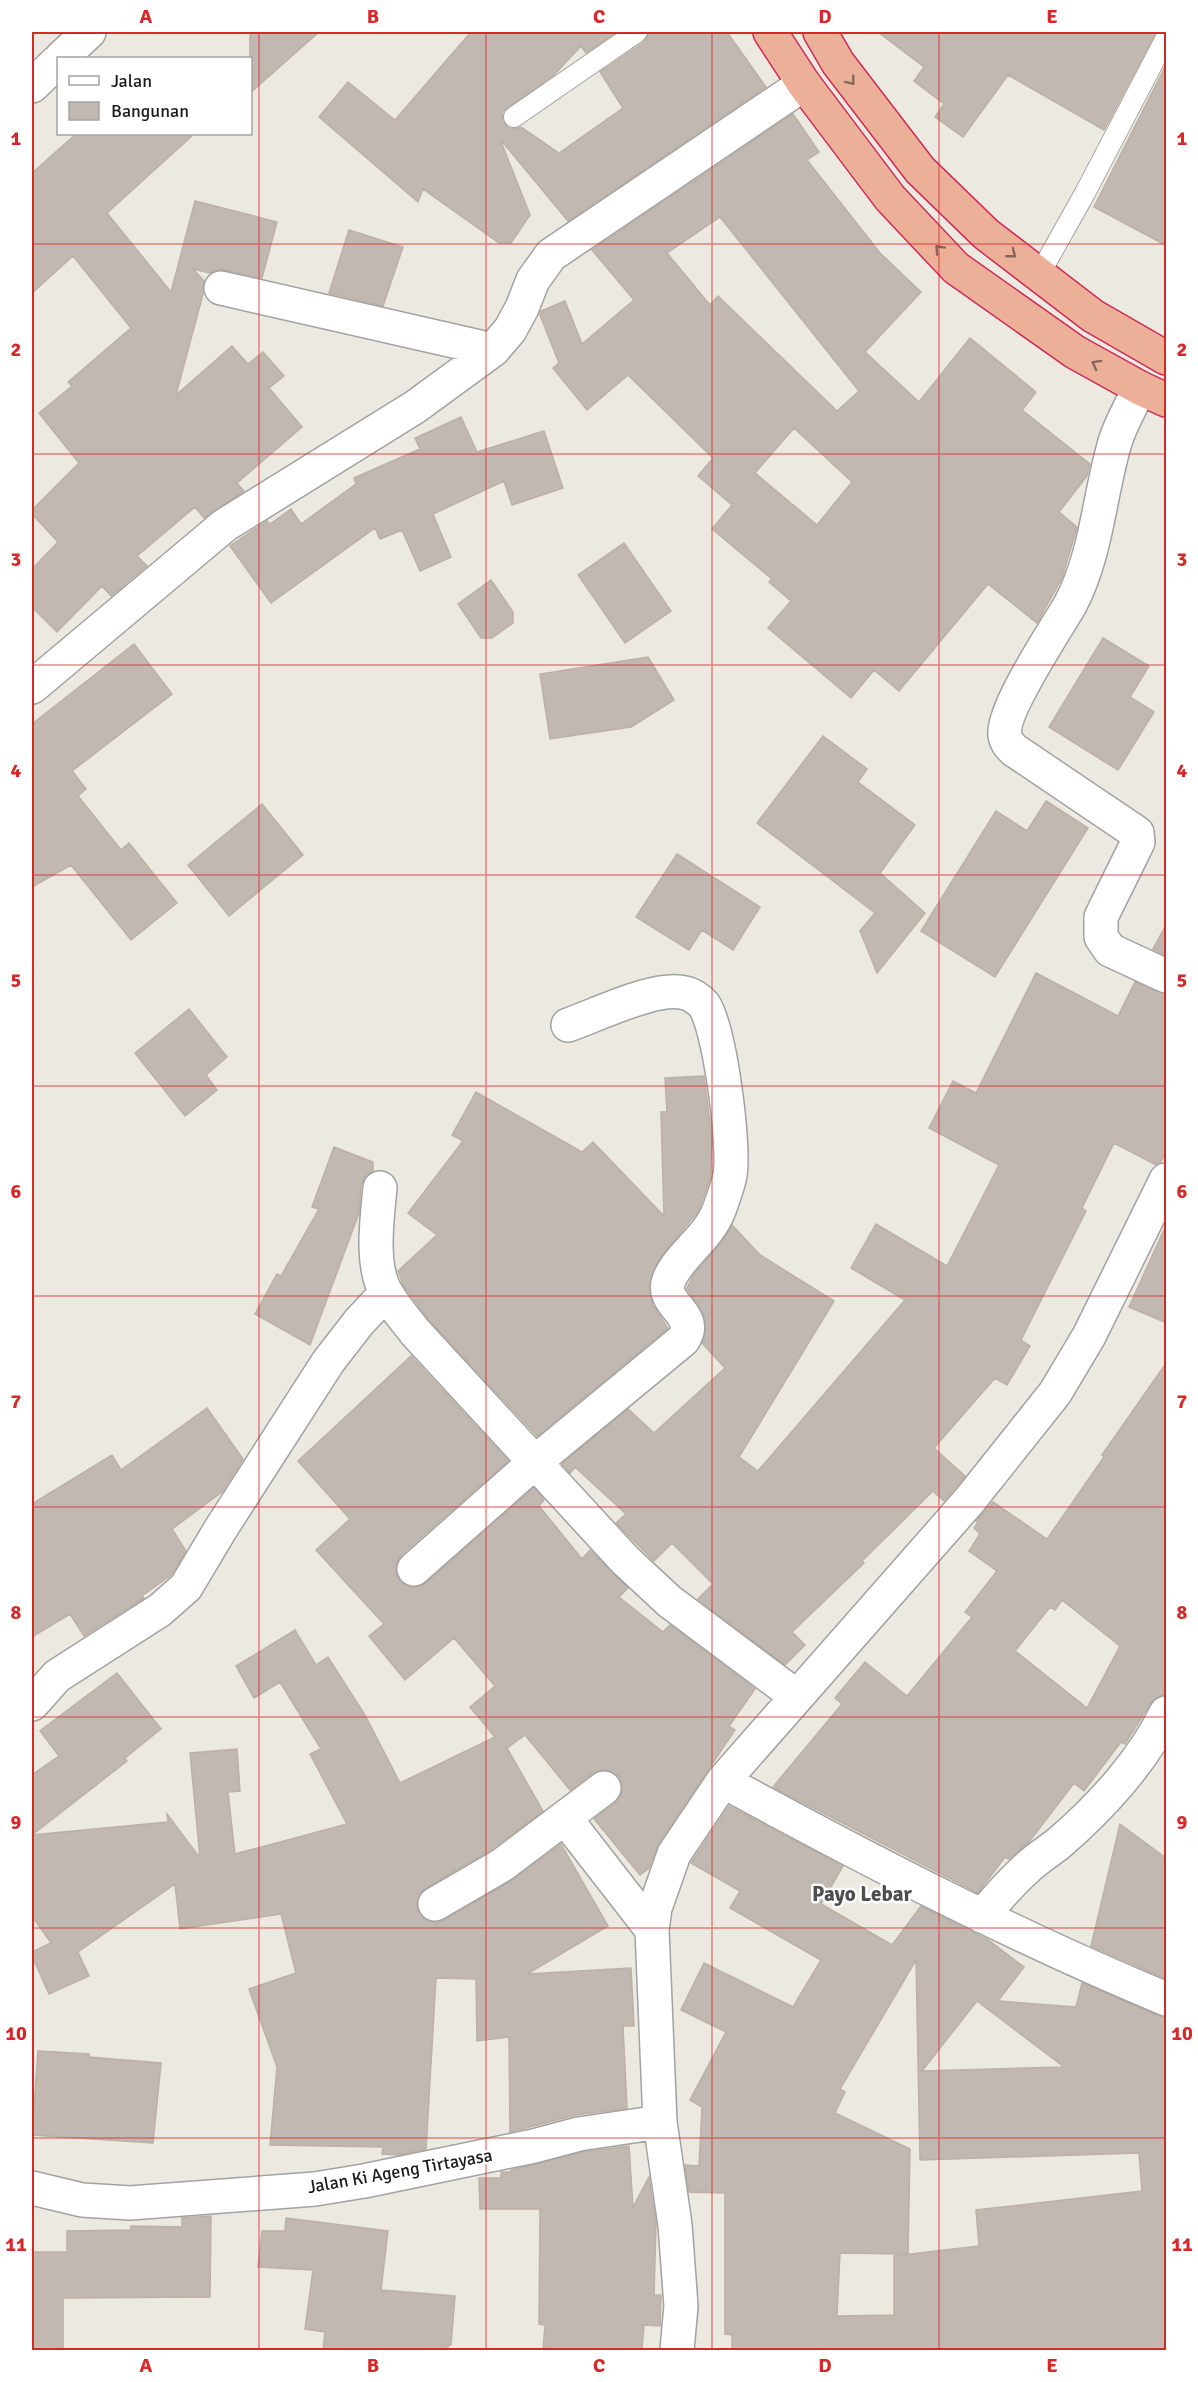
<svg xmlns="http://www.w3.org/2000/svg" width="1198" height="2382" font-family="Signika,sans-serif">
  <style>
    .building { fill: #c0b8b1; stroke: #bdb0a4; stroke-width: 1.5; fill-rule: evenodd }
    .lines { fill: none; stroke-linecap: round; stroke-linejoin: round }
    .service-casing { stroke: #a2a2a2; stroke-width: 22 }
    .minor-casing { stroke: #a2a2a2; stroke-width: 36 }
    .trunk-casing { stroke: #cc2c5a; stroke-width: 36 }
    .service { stroke: #fff; stroke-width: 20 }
    .minor { stroke: #fff; stroke-width: 33 }
    .trunk { stroke: #ecb099; stroke-width: 33 }
    .oneway { stroke: #84665a }
    .grid { fill: none; stroke: #d62828; stroke-width: 1.5; stroke-opacity: 0.55 }
    .labels { text-anchor: middle; dominant-baseline: central; stroke-width: 5; stroke-linejoin: round; paint-order: stroke }
    .street-label { font-size: 18px; fill: #1b1b1b; stroke: #fff }
    .quarter-label { font-size: 21px; font-weight: bold; fill: #4e4e4e; stroke: #fff }
    .neatline { fill: none; stroke: #d62828; stroke-width: 2 }
    .grid-label { font-size: 20px; text-anchor: middle; font-weight: bold; fill: #d62828 }
  </style>
  <rect width="100%" height="100%" fill="#ece9e1"/>
  <path class="building" d="M250,32H319L250,93Z
    M471,32H617L586,53L581,46L554,75L503,111L502,119L508,128L514,129L521,127L559,153L623,108L600,72L644,42L649,32H727L766,87L568,221L500,139L530,215L511,243H499L423,189L418,202L319,117L348,82L395,120Z
    M878,32H1156L1104,130L1008,75L963,137L935,117L944,104L914,81L924,67Z
    M1167,63V246L1094,207Z
    M793,114L819,152L807,160L880,253L921,292L865,352L919,402L970,338L1036,392L1022,410L1090,464L1087,476L1059,512L1077,527L1062,578L1037,623L988,584L899,691L874,670L851,698L768,628L791,601L769,582L772,579L712,529L732,505L698,476L713,458L628,375L587,410L553,368L559,363L540,315L541,311L565,301L582,344L634,300L592,250ZM720,217L859,391L837,411L718,296L710,305L667,253ZM794,428L852,482L817,525L755,473Z
    M76,134H194L107,213L171,292L195,201L277,222L262,278L225,270H216L210,273L193,269L204,281L203,294L176,395L232,346L248,364L263,352L284,376L269,388L302,427L237,483L244,491L204,518L195,507L137,556L147,566L111,596L102,586L57,632L32,607V569L58,542L32,514V510L79,463L39,413L72,386L68,382L131,328L73,256L32,293V173Z
    M349,230L403,247L383,306L329,293Z
    M461,417L477,452L544,431L563,488L512,505L504,481L433,514L451,557L420,571L402,530L380,539L375,528L271,603L230,546L267,521L270,524L291,509L301,524L356,484L354,478L420,449L415,438Z
    M624,543L671,611L625,643L578,575Z
    M491,580L513,612V623L492,638H481L458,604Z
    M1103,638L1149,666L1130,697L1154,712L1118,770L1049,727Z
    M134,644L172,694L72,771L86,789L78,796L121,850L129,843L177,903L131,940L71,865L32,887V724Z
    M648,657L674,700L631,727L550,739L540,674Z
    M823,736L867,769L858,782L915,825L880,873L925,913L877,973L860,931L875,913L757,823Z
    M1046,801L1088,828L995,977L921,931L996,811L1027,831Z
    M262,804L303,855L229,916L188,865Z
    M677,854L760,907L733,950L702,930L689,950L636,917Z
    M1167,923V956L1153,949Z
    M1036,973L1118,1016L1135,982L1167,995V1151L1160,1163L1156,1165L1114,1143L1082,1208L1086,1211L1021,1340L1030,1346L1007,1385L995,1378L934,1448L965,1476L944,1501L933,1491L862,1561L864,1563L792,1632L805,1645L785,1665L698,1599L713,1584L672,1543L654,1561L616,1523L626,1514L575,1467L570,1473L562,1464L628,1409L654,1433L725,1368L702,1343L706,1331L704,1316L687,1288L694,1274L722,1242L732,1225L760,1255L834,1301L739,1457L758,1471L905,1300L851,1268L876,1224L947,1266L999,1165L929,1128L953,1081L976,1093Z
    M189,1009L227,1057L206,1075L217,1090L185,1116L135,1053Z
    M704,1076L712,1140L710,1179L698,1211L658,1261L649,1285L653,1306L668,1328L537,1436L429,1320L403,1285L398,1271L437,1235L408,1213L463,1141L452,1135L476,1092L582,1152L593,1142L664,1216L661,1112H667L665,1078Z
    M334,1147L373,1162V1171L365,1177L361,1185L359,1213L310,1345L255,1314L277,1274L281,1276L319,1209L312,1207Z
    M1167,1223V1323L1129,1307Z
    M411,1356L508,1461L401,1555L396,1564V1572L400,1582L409,1587H417L426,1583L534,1488L544,1500L539,1506L582,1559L590,1550L628,1588L619,1597L663,1632L670,1625L755,1689L729,1726L735,1730L658,1844L649,1868L640,1875L594,1819L615,1803L621,1796L623,1786L619,1776L611,1771L601,1770L593,1773L570,1790L525,1735L507,1748L543,1811L492,1849L426,1888L418,1895L416,1905L419,1914L426,1920L436,1923L444,1920L511,1881L561,1844L608,1926L527,1974L631,1968L634,2026H623L627,2108L576,2115L510,2132L509,2037L477,2041L476,1979L436,1978L426,2149L399,2155L382,2154L383,2147L270,2145L277,2067L249,1989L296,1973L281,1914L180,1929L175,1884L78,1952L89,1976L49,1994L32,1956V1952L51,1943L32,1916V1835L168,1822L167,1814L200,1858L190,1753L237,1749L240,1791L228,1792L235,1854L347,1824L310,1754L321,1749L280,1682L254,1698L236,1666L295,1630L316,1665L328,1657L365,1715L400,1783L495,1737L470,1707L495,1686L454,1638L405,1680L369,1636L384,1624L316,1550L350,1519L298,1461Z
    M1167,1362V1694L1157,1697L1150,1704L1125,1744L1121,1742L1084,1791L1074,1783L1029,1842L1009,1859L1005,1857L978,1893L773,1787L842,1704L835,1698L865,1662L907,1696L972,1617L965,1612L997,1571L969,1551L980,1534L974,1528L978,1523L976,1521L993,1502L1047,1539L1104,1457L1102,1455ZM1062,1600L1120,1646L1087,1708L1015,1651L1050,1607L1055,1610Z
    M207,1408L243,1459L222,1492L172,1529L186,1551L171,1575L142,1596L144,1598L84,1636L70,1614L32,1637V1504L112,1455L121,1470Z
    M117,1673L161,1729L125,1758L127,1761L32,1835V1775L59,1756L40,1731Z
    M729,1806L843,1866L821,1904L892,1945L921,1906L988,1940L1024,1967L998,2001L1076,2007L1082,1983L1159,2016L1167,2017V2350H732V2335L725,2334V2193L689,2192L685,2165L699,2166L702,2107L690,2100L726,2032L681,2010L704,1963L793,2007L821,1960L730,1908L740,1891L691,1863ZM916,1960L920,2160L1139,2153L1142,2191L976,2210L979,2246L894,2256V2315L837,2316L840,2253L908,2254L910,2149L835,2113L845,2092L840,2089ZM977,2001L1064,2067L922,2071Z
    M1120,1824L1167,1859V1979L1091,1946Z
    M38,2051L89,2054V2057L161,2063L153,2143L32,2135Z
    M629,2146L633,2207L649,2177L656,2224L654,2295H661L660,2326L644,2325L642,2350H543L545,2325L539,2324L540,2209H480L479,2178H501V2172H511V2170L583,2152Z
    M211,2216L210,2297L63,2298V2350H32V2252H67V2231L131,2230V2226L182,2227V2218Z
    M286,2218L388,2231L381,2290L455,2296L451,2345H448V2350H323L325,2332L305,2329L313,2270L258,2267L262,2231H285Z"/>
  <g class="lines">
    <defs>
      <path id="service" d="M514,117L637,32
        M1039,275L1085,193L1166,38"/>
      <path id="minor" d="M61,58L89,32
        M32,86L58,61
        M221,288L493,350
        M1140,388C1131,406 1121,423 1115,442C1099,496 1097,554 1070,605C1056,629 1001,711 1005,735C1006,742 1009,745 1014,750L1137,833L1138,842L1101,917V937L1110,950L1166,976
        M32,687L225,525L415,407L493,350L510,330L522,308L533,280L551,255L804,84
        M380,1188C377,1218 370,1268 387,1294C395,1308 406,1320 415,1332L625,1560L669,1601L796,1696
        M414,1569L535,1462L683,1340C701,1314 659,1305 669,1280C678,1256 708,1239 719,1210C723,1199 728,1186 730,1175C735,1145 720,1029 704,1005C700,1000 691,994 685,993C657,985 597,1015 568,1025
        M32,1704L57,1676L160,1610L186,1587L220,1530L328,1362L359,1322L386,1293
        M723,1781C868,1860 1014,1936 1166,1999
        M565,1818L652,1930
        M435,1904L502,1865L604,1788
        M982,1916C996,1900 1010,1883 1026,1869C1036,1859 1048,1852 1059,1843C1100,1808 1143,1761 1166,1713
        M32,2188L82,2200L130,2203L315,2189L364,2181L534,2146L579,2134L660,2122
        M677,2350L681,2306L675,2225L660,2122L652,1930L655,1908L674,1854L723,1781L969,1501L1055,1393L1089,1336L1166,1180"/>
      <path id="trunk" d="M770,32L804,84L890,198L956,268L1075,352L1140,388L1166,400
        M820,32L838,63L920,170L986,234L1093,316L1166,358"/>
    </defs>
    <use href="#service" class="service-casing"/>
    <use href="#minor" class="minor-casing"/>
    <use href="#trunk" class="trunk-casing"/>
    <use href="#service" class="service"/>
    <use href="#minor" class="minor"/>
    <use href="#trunk" class="trunk"/>
  </g>
  <defs><path id="oneway-chevron" d="M-2-3.5L2.5 0L-2 3.5" fill="none" stroke-width="1.6" stroke-linecap="round" stroke-linejoin="round" transform="scale(1.5)"/></defs>
  <g class="oneway">
    <use href="#oneway-chevron" transform="translate(851 81) rotate(52)"/>
    <use href="#oneway-chevron" transform="translate(939 249) rotate(-133)"/>
    <use href="#oneway-chevron" transform="translate(1012 254) rotate(38)"/>
    <use href="#oneway-chevron" transform="translate(1096 364) rotate(-151)"/>
  </g>
  <path class="grid" d="M259,32V2350M486,32V2350M712,32V2350M939,32V2350M32,244H1166M32,454H1166M32,665H1166M32,875H1166M32,1086H1166M32,1296H1166M32,1507H1166M32,1717H1166M32,1928H1166M32,2138H1166"/>
  <g class="labels">
    <g class="street-label">
      <text transform="translate(400 2171) rotate(-10)">Jalan Ki Ageng Tirtayasa</text>
    </g>
    <g class="quarter-label">
      <text x="862" y="1894">Payo Lebar</text>
    </g>
  </g>
  <rect width="1198" height="2382" fill="none" stroke="#ffffff" stroke-width="66"/>
  <rect x="57" y="57" width="195" height="78" fill="#ffffff" stroke="#a4a4a4" stroke-width="1.5"/>
  <rect x="69" y="76" width="30" height="9" fill="#ffffff" stroke="#a4a4a4" stroke-width="1.5"/>
  <text x="111" y="87" font-size="18" fill="#1b1b1b">Jalan</text>
  <rect x="69" y="102" width="30" height="18" fill="#c0b8b1" stroke="#a4a4a4" stroke-width="1.5"/>
  <text x="111" y="117" font-size="18" fill="#1b1b1b">Bangunan</text>
  <rect x="33" y="33" width="1132" height="2316" class="neatline"/>
  <g class="grid-label">
    <text x="146" y="23">A</text>
    <text x="373" y="23">B</text>
    <text x="599" y="23">C</text>
    <text x="825" y="23">D</text>
    <text x="1052" y="23">E</text>
    <text x="16" y="145">1</text>
    <text x="1182" y="145">1</text>
    <text x="16" y="356">2</text>
    <text x="1182" y="356">2</text>
    <text x="16" y="566">3</text>
    <text x="1182" y="566">3</text>
    <text x="16" y="777">4</text>
    <text x="1182" y="777">4</text>
    <text x="16" y="987">5</text>
    <text x="1182" y="987">5</text>
    <text x="16" y="1198">6</text>
    <text x="1182" y="1198">6</text>
    <text x="16" y="1408">7</text>
    <text x="1182" y="1408">7</text>
    <text x="16" y="1619">8</text>
    <text x="1182" y="1619">8</text>
    <text x="16" y="1829">9</text>
    <text x="1182" y="1829">9</text>
    <text x="16" y="2040">10</text>
    <text x="1182" y="2040">10</text>
    <text x="16" y="2251">11</text>
    <text x="1182" y="2251">11</text>
    <text x="146" y="2372">A</text>
    <text x="373" y="2372">B</text>
    <text x="599" y="2372">C</text>
    <text x="825" y="2372">D</text>
    <text x="1052" y="2372">E</text>
  </g>
</svg>
